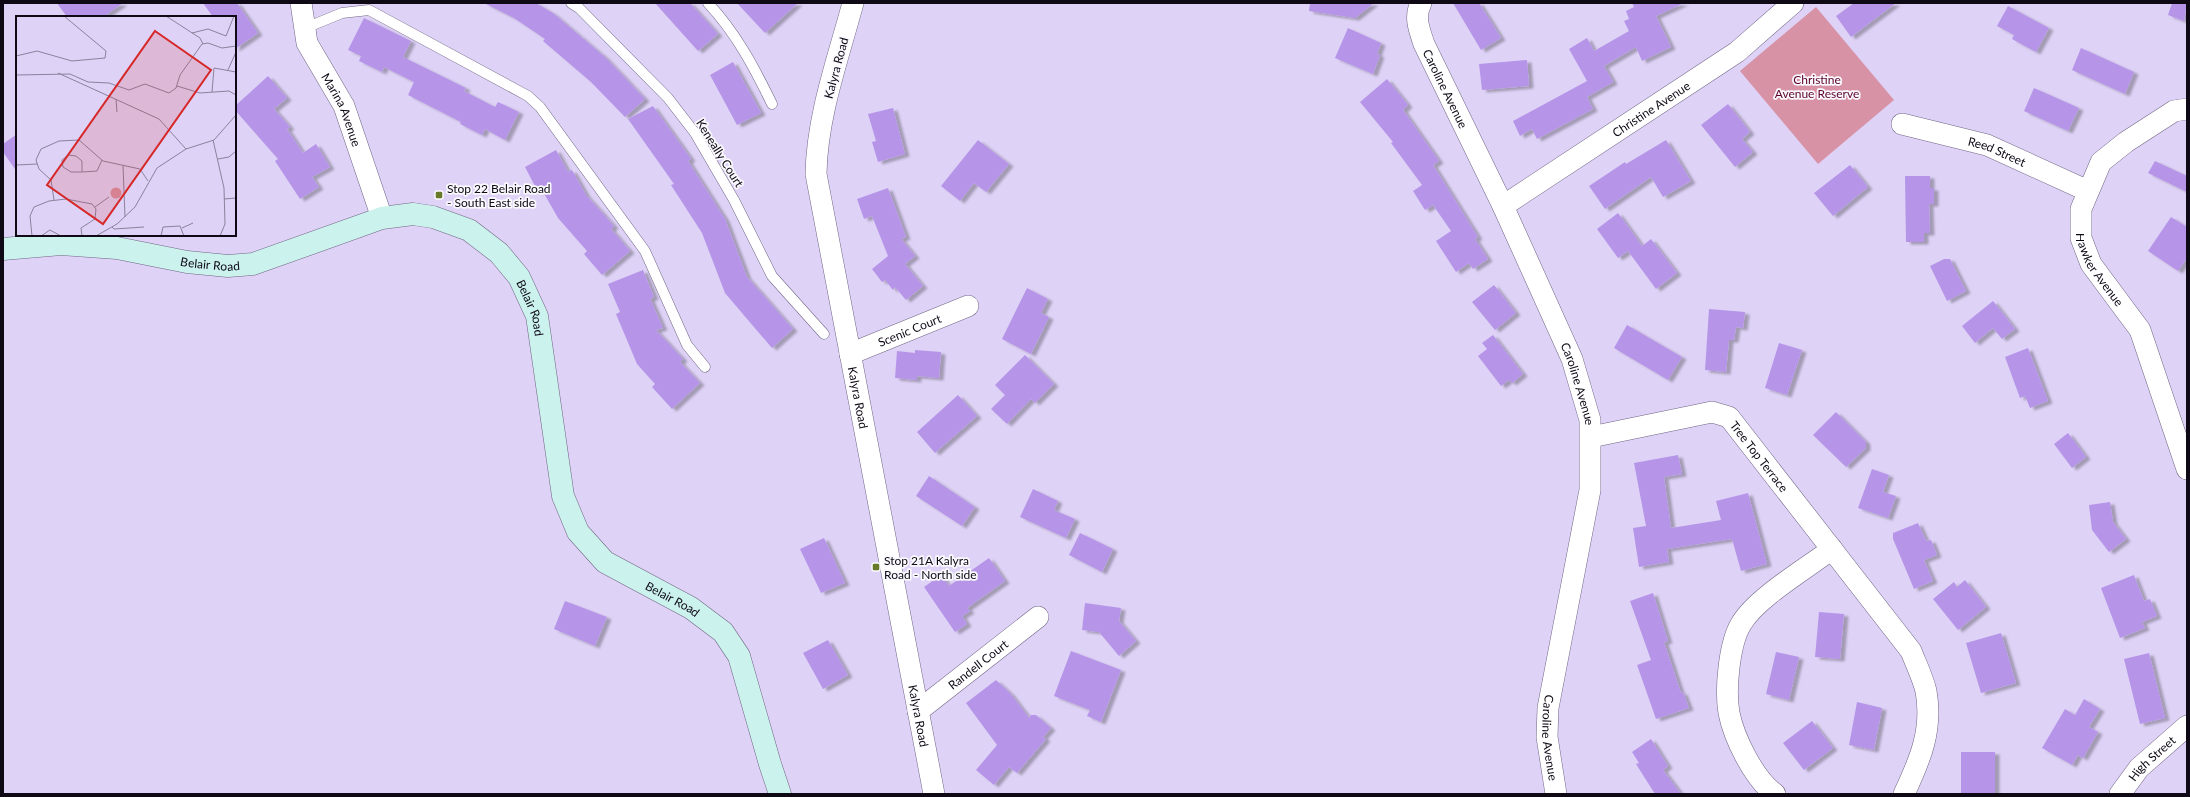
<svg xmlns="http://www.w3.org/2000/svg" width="2190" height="797" font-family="Lato,sans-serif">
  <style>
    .green { fill: #d892a5 }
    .building { fill: #b695e9; filter: url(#shadow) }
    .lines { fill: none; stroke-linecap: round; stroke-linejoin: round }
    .service-casing { stroke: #716685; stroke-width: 11 }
    .minor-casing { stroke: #716685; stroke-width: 22 }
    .secondary-casing { stroke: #716685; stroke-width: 23 }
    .service { stroke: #fff; stroke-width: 10 }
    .minor { stroke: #fff; stroke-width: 21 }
    .secondary { stroke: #cbf2ec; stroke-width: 22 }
    .poi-dot { fill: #677a29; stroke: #faf9fd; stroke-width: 1.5 }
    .labels { text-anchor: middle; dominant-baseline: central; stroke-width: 3.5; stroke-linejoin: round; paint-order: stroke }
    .street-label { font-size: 12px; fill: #0e0915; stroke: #faf9fd }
    .park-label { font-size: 12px; fill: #5d032d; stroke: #faf9fd }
    .poi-label { font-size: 12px; fill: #0e0915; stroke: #faf9fd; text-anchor: start }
    .inset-road { fill: none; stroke: #8b829c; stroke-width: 1 }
    .view { fill: #d62828; fill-opacity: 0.15; stroke: #d62828; stroke-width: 2 }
    .inset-edge { fill: none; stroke: #0e0915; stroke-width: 2 }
  </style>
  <defs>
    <filter id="shadow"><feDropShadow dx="4.5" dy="2.5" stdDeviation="1" flood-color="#0004"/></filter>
  </defs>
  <rect width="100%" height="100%" fill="#ded2f6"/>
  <path class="green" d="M1816,7L1894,100L1818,164L1740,71Z"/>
  <path class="building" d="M57,3H123L103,17H67Z
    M203,3H237L258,33L235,49V17H213Z
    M484,3H536L553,13L605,57L645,99L625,117L591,82L543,41L545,39L514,18Z
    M655,3H690L718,34L698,51Z
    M737,3H798L765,33Z
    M1310,3H1374L1355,18L1309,11Z
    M1453,3H1479L1501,38L1481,50Z
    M1632,3H1684L1656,16L1671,47L1642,61L1636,47L1604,66L1613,82L1587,97L1593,109L1537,139L1532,129L1520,136L1513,121L1587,81L1569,49L1587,38L1594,51L1629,31L1624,21L1629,19L1626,11L1634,7Z
    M1854,3H1896L1851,37L1836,16Z
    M2172,3H2187L2184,21L2168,15Z
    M2008,6L2049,28L2036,52L2012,39L2014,35L1997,26Z
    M364,18L411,41L403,57L466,88L464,91L495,107L498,102L519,112L505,140L485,129L482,135L460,124L461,122L408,95L414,82L384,67L382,72L359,61L361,56L348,50Z
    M1348,28L1381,43L1377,54L1380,55L1373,74L1335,58Z
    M2081,48L2134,72L2125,94L2072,70Z
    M1527,60L1529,86L1482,90L1479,64Z
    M733,62L761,113L737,125L710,75Z
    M268,76L287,98L274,109L290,127L287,129L303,153L316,144L330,167L312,177L319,187L300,199L275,161L278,159L235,110V106Z
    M1387,79L1408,105L1403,110L1439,161L1433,165L1478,237L1475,239L1488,259L1473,269L1469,263L1456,272L1436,241L1451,231L1433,205L1425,210L1413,191L1422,185L1391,143L1393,142L1360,102Z
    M2034,88L2079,108L2068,131L2024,111Z
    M1728,104L1750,132L1742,139L1753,152L1735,167L1701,125Z
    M653,106L691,159L688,161L725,219L747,277L793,329L772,348L725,293L702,233L671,185L674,184L628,119Z
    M893,108L905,154L878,162L872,142L876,141L868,114Z
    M17,134V172L3,152V144Z
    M978,140L1009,164L986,192L974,183L960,201L941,186Z
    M1666,140L1691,181L1663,197L1651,177L1605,209L1589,186L1625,162L1626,164Z
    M556,150L568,172L572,170L586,195L614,226L611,229L630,251L602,275L584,254L587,251L558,218L542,190L538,192L525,167Z
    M2155,161L2187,176V192L2148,173Z
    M1850,165L1868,187L1833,216L1814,193Z
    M1905,176H1930V188H1934V204H1929L1930,233H1924V242H1906Z
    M888,188L906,237L901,239L915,256L905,264L923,286L906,300L895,287L893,290L885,280L882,282L872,269L888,256L872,216L864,219L857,199Z
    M1618,213L1642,246L1651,239L1677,273L1656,289L1628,251L1618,258L1597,229Z
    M2171,217L2187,227V258L2178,271L2148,251Z
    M1944,259H1950L1966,291L1947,301L1930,266Z
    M643,270L654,297L650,299L663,328L656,330L683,359L680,362L700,383L672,409L652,387L655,384L637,364L616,314L620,312L608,284Z
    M1494,285L1516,313L1495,330L1472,302Z
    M1027,288L1048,299L1041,313L1049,317L1031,354L1002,339Z
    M1993,301L2015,329L2002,339L1993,328L1975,343L1962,326Z
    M1709,309L1745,312L1743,328L1736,327L1734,340H1729L1726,372L1705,370Z
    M1627,325L1682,357L1668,380L1614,348Z
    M1493,335L1523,374L1512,383L1509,380L1501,386L1478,356L1487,349L1482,343Z
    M1779,343L1802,350L1787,395L1765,388Z
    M2028,348L2048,401L2030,408L2025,396L2020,398L2005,357Z
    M915,350L941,352L939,378L917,376V380L895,378L897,351L915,353Z
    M1025,355L1054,384L1035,403L1031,399L1007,424L991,409L1005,395L995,385Z
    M958,395L977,416L935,453L917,432Z
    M1836,412L1866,442V448L1846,467L1813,435Z
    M2068,433L2086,457L2072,468L2054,444Z
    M1678,455L1682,474L1664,477L1671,528L1721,520L1716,501L1748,493L1767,564L1741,571L1732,539L1667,549L1669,562L1639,567L1633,528L1646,526L1634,463Z
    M1872,469L1889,475L1883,492L1896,496L1888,518L1858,508Z
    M929,476L975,507L962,526L916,496Z
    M1033,489L1058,501L1054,510L1075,519L1066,538L1020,517Z
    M2110,502L2113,522L2126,539L2109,552L2092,530L2089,505Z
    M1918,523L1926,541L1931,540L1937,555L1924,560L1933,581L1914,589L1893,539V533Z
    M1080,533L1113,549L1102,572L1069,555Z
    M824,538L845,583L821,593L800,549Z
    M989,558L1005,581L967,608L970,611L962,616L967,624L955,632L924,587L941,575L949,586Z
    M2134,575L2144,601L2150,599L2157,616L2142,622L2145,628L2120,638L2101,588Z
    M1965,580L1986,607L1958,630L1933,599L1954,582L1957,587Z
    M1653,593L1668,641L1664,642L1681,693L1683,692L1689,708L1656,719L1637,665L1651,660L1630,601Z
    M565,601L607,617L595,646L554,629Z
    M1085,603L1121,608L1119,621L1136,641L1119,656L1099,632L1082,630Z
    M1819,612L1844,614L1840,659L1815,657Z
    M2001,633L2016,683L1981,693L1966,643Z
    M828,640L848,675L823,689L803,653Z
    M1071,651L1121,670L1101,722L1087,716L1090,710L1054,696Z
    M1776,652L1799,657L1789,700L1766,694Z
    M2149,653L2165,718L2140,724L2124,659Z
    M996,680L1010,693L1029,718L1031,715H1036L1051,728L1043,737L1046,739L1017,773L1009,767L994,785L976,770L997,745L966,703Z
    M2084,699L2100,709L2089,727L2098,732L2083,758L2078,755L2072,765L2042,748L2065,709L2075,715Z
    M1857,702L1882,708L1874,750L1849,745Z
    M1812,721L1833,748L1804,770L1783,743Z
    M1651,739L1668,766L1663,770L1681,794H1655L1636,764L1639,763L1632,752Z
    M1961,752H1995V794H1961Z"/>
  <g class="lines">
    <defs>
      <path id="service" d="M571,3L579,8L668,98L695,133L734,200L772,276L824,334
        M708,3C736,33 754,67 772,104
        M303,29L342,13L369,10L528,96L540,107L645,251L687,345L705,367"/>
      <g id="minor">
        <path id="s1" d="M301,3L307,43L344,106L382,218"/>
        <path id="s2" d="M853,3C838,59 817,116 816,174L934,794"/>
        <path id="s3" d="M1421,3C1414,17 1419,29 1424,44L1503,206L1572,359L1590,420V490L1548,708L1547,737L1556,794"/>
        <path id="s4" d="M2187,109L2174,111L2126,142L2101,162L2081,209V238L2091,264L2140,330L2187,469"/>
        <path id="s5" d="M1902,124L1987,145L2088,191"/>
        <path id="s6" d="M1503,206L1737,52L1793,3"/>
        <path id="s7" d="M850,354L968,306"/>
        <path id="s8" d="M1591,437L1712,412L1729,417L1911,651C1916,664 1923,678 1926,691C1933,730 1920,760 1904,794"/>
        <path id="s9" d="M918,711L1038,617"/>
        <path d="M1775,794C1754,779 1734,738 1729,713C1725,690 1729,644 1741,624C1756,598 1807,568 1832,549"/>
        <path id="s10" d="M2120,794L2139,768L2187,726"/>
      </g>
      <g id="secondary">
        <path id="s11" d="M3,249L61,244L117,248L187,262L228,266L253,264L382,218L413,214L433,217L469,230L499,253L519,277L537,316L563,496L578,532L605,562L691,608L723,632L739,656L770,764L780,794"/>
      </g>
    </defs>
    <use href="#service" class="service-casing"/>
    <use href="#minor" class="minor-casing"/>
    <use href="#secondary" class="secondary-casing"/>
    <use href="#service" class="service"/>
    <use href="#minor" class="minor"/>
    <use href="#secondary" class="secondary"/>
  </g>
  <g class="poi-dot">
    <rect x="435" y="191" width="8" height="8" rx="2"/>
    <rect x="872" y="563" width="8" height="8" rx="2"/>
  </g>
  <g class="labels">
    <g class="street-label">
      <text transform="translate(836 68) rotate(-75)">Kalyra Road</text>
      <text stroke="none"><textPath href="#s3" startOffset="92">Caroline Avenue</textPath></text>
      <text stroke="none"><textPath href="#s6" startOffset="177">Christine Avenue</textPath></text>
      <text stroke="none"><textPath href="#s1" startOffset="116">Marina Avenue</textPath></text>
      <text stroke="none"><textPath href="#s5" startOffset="99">Reed Street</textPath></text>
      <text transform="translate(720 153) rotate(58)">Keneally Court</text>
      <text stroke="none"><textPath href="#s11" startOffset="209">Belair Road</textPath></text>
      <text stroke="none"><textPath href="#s4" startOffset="219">Hawker Avenue</textPath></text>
      <text stroke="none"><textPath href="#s11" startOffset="581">Belair Road</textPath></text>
      <text stroke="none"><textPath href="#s7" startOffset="64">Scenic Court</textPath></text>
      <text stroke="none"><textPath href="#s3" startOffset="416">Caroline Avenue</textPath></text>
      <text stroke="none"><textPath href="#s2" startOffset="403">Kalyra Road</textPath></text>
      <text stroke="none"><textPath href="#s8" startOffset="191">Tree Top Terrace</textPath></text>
      <text stroke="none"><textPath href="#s11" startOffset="929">Belair Road</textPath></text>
      <text stroke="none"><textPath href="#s9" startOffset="76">Randell Court</textPath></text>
      <text stroke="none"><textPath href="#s2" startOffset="727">Kalyra Road</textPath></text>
      <text stroke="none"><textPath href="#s3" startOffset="776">Caroline Avenue</textPath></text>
      <text stroke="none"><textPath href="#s10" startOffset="48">High Street</textPath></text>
    </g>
    <g class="park-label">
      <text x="1817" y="79">Christine<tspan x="1817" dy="14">Avenue Reserve</tspan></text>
    </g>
    <g class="poi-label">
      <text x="447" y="188">Stop 22 Belair Road<tspan x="447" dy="14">- South East side</tspan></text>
      <text x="884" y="560">Stop 21A Kalyra<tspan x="884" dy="14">Road - North side</tspan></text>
    </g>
  </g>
  <g transform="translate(16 16)">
    <rect width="220" height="220" fill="#ded2f6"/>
    <path d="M94.5 177a5.5 5.5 0 1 1 11 0a5.5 5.5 0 1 1-11 0Z" fill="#d892a5"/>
    <path class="inset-road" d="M150,0L184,22L187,28M176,17L192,13L210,20L218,0M0,40L21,35L56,45L89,42L90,35L48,0M212,54L220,36M42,57L143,103L170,133M0,59L54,58L72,66L93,67L113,74L129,68L153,77L160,72L164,59L186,28L192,27L206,32L220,30M161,70L184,77L213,75L220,79M196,76L198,52L220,56M100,83L101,96M197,124L208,172L209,208L204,220M202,143L213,141L220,135M0,149L21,148M107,149L109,201M66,156V145L60,140L52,139L46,144L47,151L55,156H66L81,155L86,144M208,183L220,182M38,184L35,164L23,153L20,144L25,133L43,125L63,124L87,145L124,153L132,165M79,191L93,181M96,211L98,213L128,211M166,212L177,207M16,220L14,200L18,191L33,185L50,183L76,188L80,193L79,203L65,212L66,220M25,220L34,214L45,220M80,220L101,208L119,191L141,152L170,133L198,124L220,99M145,220L147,211L164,210L168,220"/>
    <path class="view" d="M139,15L195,54L87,208L31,169Z"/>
    <rect width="220" height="220" class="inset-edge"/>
  </g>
  <rect width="2190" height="797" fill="none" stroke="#0e0915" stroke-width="8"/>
</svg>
